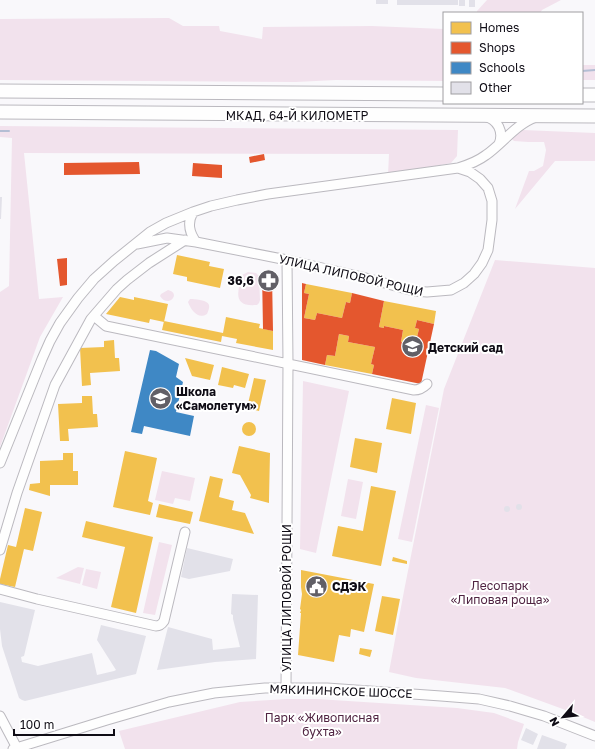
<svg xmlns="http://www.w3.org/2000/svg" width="595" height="749" font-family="'Golos Text',sans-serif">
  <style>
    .green { fill: #f2e2ed }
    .homes { fill: #f2c14e }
    .shops { fill: #e4572e }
    .schools { fill: #3f88c5 }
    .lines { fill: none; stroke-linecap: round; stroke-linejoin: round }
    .stream { stroke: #b4bed4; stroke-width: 2 }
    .building { fill: #e2e1e9 }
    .minor-casing { stroke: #bbb9bf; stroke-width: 11 }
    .highway-casing { stroke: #bbb9bf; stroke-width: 15 }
    .minor { stroke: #fefefe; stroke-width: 9 }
    .highway { stroke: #fefefe; stroke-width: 13 }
    .labels { text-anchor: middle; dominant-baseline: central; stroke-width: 4; stroke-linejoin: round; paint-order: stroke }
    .street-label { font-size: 12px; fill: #0f0c15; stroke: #fff }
    .poi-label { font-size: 12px; font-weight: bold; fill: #0f0c15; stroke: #fff; text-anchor: start }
    .park-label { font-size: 12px; fill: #502442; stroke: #fff }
  </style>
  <rect width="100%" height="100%" fill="#f9f8fb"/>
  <path class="green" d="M487,0H561L542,10L540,13H477V11Z
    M169,18L183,26H219L220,31L262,39L263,27L372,26L444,29V81L336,80L296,82L0,80V19Z
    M582,65H595V80H582Z
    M0,126L458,130L457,156L451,163L388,175L389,154L24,153L39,299L63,297L40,337L0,447V292L9,286L12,138L0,137Z
    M523,130L595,133V161H555L515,209L529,171H534L543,166L546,150L544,142H528L514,141L511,138L520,131Z
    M495,260L595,268V722L571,712L505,688L416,678L389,672L404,591L444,389Z
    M248,272L256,273L259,276L260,300L259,303L257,305C233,307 237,293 242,275Z
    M168,290C182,293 168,309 160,296L161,294Z
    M190,299C193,299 196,299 200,300C210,302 211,305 207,314C198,320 191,310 188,302Z
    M303,381L349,391L316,553L300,549Z
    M426,405L439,408L412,542L398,539Z
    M162,471L195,478L190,501L175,498L173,504L155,500Z
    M348,479L363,482L356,519L341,516Z
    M159,542L172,545L155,615L143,613Z
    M78,567L84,568L80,584L56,578Z
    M86,569L101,572L97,589L82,585Z
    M287,699H317L457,708L494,713L524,724L518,742L517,749H125L119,731L240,702Z"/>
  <path class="homes" d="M177,255L210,262L209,266L224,269L220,288L187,281V277L173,274Z
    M306,284L352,293L350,303L346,302L342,318L317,313L315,320L304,318L309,294L304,293Z
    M120,297L134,300V297L168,304L164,322L150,319L149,323L106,314Z
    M384,301L436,311L434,324L417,320L415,328L419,329L415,345L401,342L403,330L384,326V328L379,327Z
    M226,317L260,324L259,328L273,331V350L236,343L237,339L222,336L221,342L162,330L164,321L223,333Z
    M339,334L349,336L348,342L375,347L371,364L374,365L372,374L325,365L327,355L335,356Z
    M114,340L115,358H119L120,371L90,373L91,385L82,386L80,348L104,347V341Z
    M185,358L214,365L210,380L192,376Z
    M222,367L249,374L245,388L234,385L233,388L218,385Z
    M254,378L266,380L259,411L247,408Z
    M82,396H92L93,414H97L98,427L68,429L69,441H60L58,404L82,403Z
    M392,398L416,403L411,434L386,429Z
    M242 429a7 7 0 1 1 14 0a7 7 0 1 1-14 0Z
    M355,438L382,443L377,473L350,467Z
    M239,446L270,453L269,499V503L250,498L251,495L240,475L232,473Z
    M125,451L157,458L148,501L153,503L150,515L113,507Z
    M63,453H73V471H78V485H50V496L29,490L30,484L40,483V461L63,460Z
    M210,476L223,479L219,497L234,501L232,510L245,513L254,534L199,521Z
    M371,486L396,491L381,566L332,556L338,526L363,531Z
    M159,504L193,512L190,524L156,517Z
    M25,508L42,512L33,551L24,549L15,587L0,584V579L8,545L16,547Z
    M86,521L153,537L136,613L111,607L125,547L82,537Z
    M393,557L407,561V564L392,561Z
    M301,570L374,584L364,632L351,629L350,637L339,635L334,662L298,655L301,613H300L301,610L300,609L302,594L301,587Z
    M382,596L400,599L393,635L375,631Z
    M360,648L372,650L370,657L359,654Z"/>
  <path class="shops" d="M264,154L265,160L250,163L249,157Z
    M139,162L140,174L64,175V163Z
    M193,163L222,165V178L192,176Z
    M67,258V285L60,286L57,259Z
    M262,273L272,275L273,331L263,329Z
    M302,283L306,284L304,293L309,294L304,318L315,320L317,313L342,318L346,302L350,303L352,293L384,301L379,327L384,328V326L403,330L401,342L415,345L419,329L415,328L417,320L434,324L421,384L372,374L374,365L371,364L375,347L348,342L349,336L339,334L335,356L327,355L325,365L302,360Z"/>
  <path class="schools" d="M150,350L156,351L179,364L176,377L183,382L176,412L194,416L190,436L144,426L142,434L131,432Z"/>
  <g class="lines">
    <path class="stream" d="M582,71L595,70
      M0,131H9"/>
  </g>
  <path class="building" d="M376,0H388V4H376Z
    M397,0H458V5H397Z
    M459,0H465V6H459Z
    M469,0H475V7H469Z
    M0,197H2L1,219H0Z
    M516 507a3 3 0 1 1 6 0a3 3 0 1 1-6 0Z
    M504 509a3 3 0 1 1 6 0a3 3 0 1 1-6 0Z
    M187,548L233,559L230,571L189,579L181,577Z
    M232,594L258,595L256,659L215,662L157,670L168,627L212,639L213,650L240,647L233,619V615L231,614Z
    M0,602L35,610L24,656L21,657L22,662L38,666L92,653L97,675L114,671L116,670L97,640L101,625L146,636L136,674L25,701L22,700L19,698L2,646L0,629Z
    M526,728L538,734L533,745L521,740Z
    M542,735L567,744L565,749H537Z"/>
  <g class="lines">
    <defs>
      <path id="minor" d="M484,116C498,119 504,132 499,144
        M193,212C187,223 189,232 196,242
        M137,244L167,238L196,242L287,260L362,277L414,291L427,292L451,290L464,283L474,274L482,263L488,250L492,220V201L488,188L480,179L470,172L458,168
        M94,316L106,326L414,390C420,390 423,388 427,384
        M0,463L42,359L50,341L60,323L78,298L94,279L114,261L150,232L166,223L193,212L211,206L237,200L268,194L458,168C468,165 478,161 486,155C503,143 516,124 536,117
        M0,550L17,493L55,385L91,319L117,289L127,280L149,263L185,240
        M0,589L37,599L156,626C160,626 162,624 164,621L185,532
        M286,688L288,363L287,260
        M0,716L17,748
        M13,749L107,720L169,702L214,693L265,688H327L441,696L479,699L510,706L544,716L595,736"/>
      <path id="highway" d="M0,91L444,94
        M582,95H595
        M0,112L595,116"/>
    </defs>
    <use href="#minor" class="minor-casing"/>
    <use href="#highway" class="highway-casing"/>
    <use href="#minor" class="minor"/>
    <use href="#highway" class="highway"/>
  </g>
  <defs>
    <symbol id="pharmacy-disc" viewBox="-11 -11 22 22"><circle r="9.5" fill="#615f66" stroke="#fff"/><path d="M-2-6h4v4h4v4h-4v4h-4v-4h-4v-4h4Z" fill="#fff"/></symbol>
    <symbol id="school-disc" viewBox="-11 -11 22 22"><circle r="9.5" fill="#615f66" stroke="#fff"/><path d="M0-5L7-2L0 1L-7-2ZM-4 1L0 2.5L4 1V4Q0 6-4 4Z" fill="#fff"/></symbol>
    <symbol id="civic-disc" viewBox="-11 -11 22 22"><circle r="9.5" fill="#615f66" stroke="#fff"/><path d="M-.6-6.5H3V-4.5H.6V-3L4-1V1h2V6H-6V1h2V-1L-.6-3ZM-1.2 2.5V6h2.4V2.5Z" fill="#fff"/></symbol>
  </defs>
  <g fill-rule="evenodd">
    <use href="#pharmacy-disc" x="256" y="268" width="25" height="25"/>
    <use href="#school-disc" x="400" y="334" width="25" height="25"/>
    <use href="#school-disc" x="148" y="386" width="25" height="25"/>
    <use href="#civic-disc" x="304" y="574" width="25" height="25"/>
  </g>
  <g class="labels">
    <g class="street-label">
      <text x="297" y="115">МКАД, 64-Й КИЛОМЕТР</text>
      <text transform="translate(351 275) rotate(13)">УЛИЦА ЛИПОВОЙ РОЩИ</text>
      <text transform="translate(286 598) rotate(-90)">УЛИЦА ЛИПОВОЙ РОЩИ</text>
      <text transform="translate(341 691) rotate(2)">МЯКИНИНСКОЕ ШОССЕ</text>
    </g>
    <g class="poi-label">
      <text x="254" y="280" text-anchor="end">36,6</text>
      <text x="428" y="347">Детский сад</text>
      <text x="176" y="391">Школа<tspan x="176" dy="14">«Самолетум»</tspan></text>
      <text x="332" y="586">СДЭК</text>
    </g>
    <g class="park-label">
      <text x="500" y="585">Лесопарк<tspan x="500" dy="14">«Липовая роща»</tspan></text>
      <text x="322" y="717">Парк «Живописная<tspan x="322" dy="14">бухта»</tspan></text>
    </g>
  </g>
  <rect x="443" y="12" width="140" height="92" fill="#ffffff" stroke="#9f9ea1"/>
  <rect x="451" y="22" width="20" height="12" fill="#f2c14e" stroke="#9f9ea1"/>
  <text x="479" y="32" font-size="12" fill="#0f0c15">Homes</text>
  <rect x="451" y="42" width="20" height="12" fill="#e4572e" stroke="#9f9ea1"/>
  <text x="479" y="52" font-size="12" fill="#0f0c15">Shops</text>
  <rect x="451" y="62" width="20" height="12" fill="#3f88c5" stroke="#9f9ea1"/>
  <text x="479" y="72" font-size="12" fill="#0f0c15">Schools</text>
  <rect x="451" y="82" width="20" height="12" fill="#e2e1e9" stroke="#9f9ea1"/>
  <text x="479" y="92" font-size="12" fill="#0f0c15">Other</text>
  <g transform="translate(563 717) rotate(242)" stroke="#ffffff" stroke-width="3" paint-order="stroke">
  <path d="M0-3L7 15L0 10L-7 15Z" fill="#0f0c15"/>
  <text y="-6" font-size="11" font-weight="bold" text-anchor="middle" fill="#0f0c15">N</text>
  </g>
  <path d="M14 729v6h100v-6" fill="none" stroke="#0f0c15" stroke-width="2"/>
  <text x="20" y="729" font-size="12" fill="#0f0c15" stroke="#ffffff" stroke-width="3" paint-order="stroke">100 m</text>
</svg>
